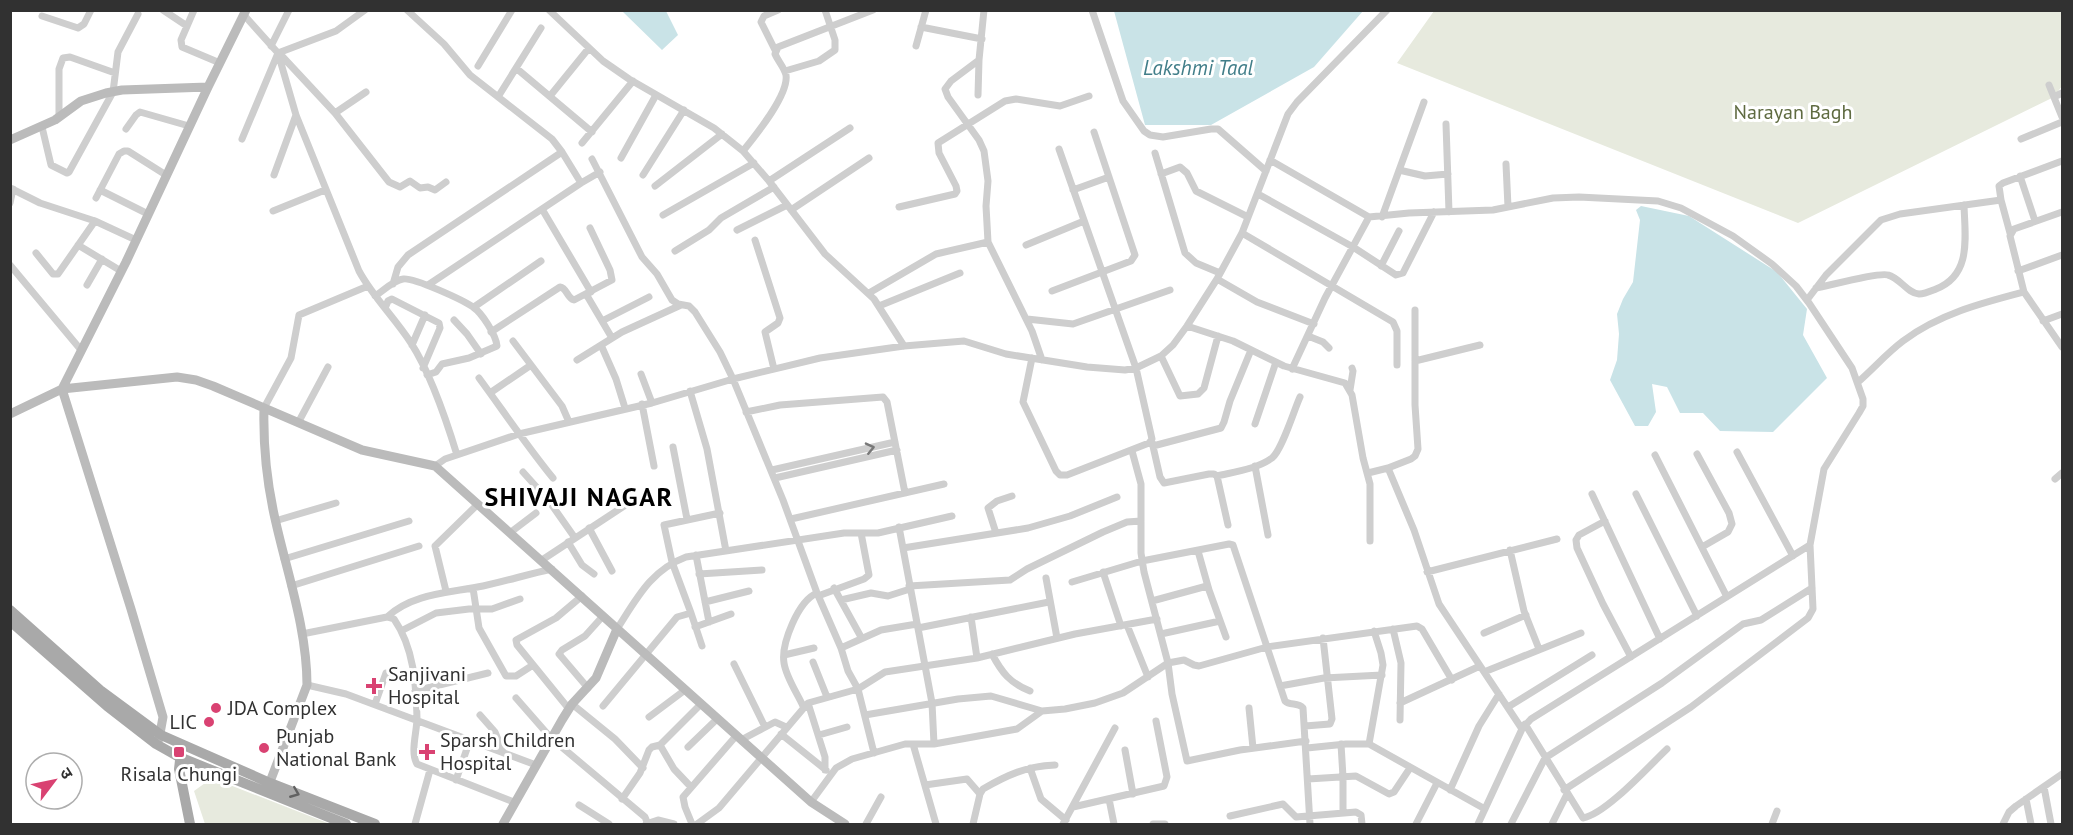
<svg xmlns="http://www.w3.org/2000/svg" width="2073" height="835" font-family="'PT Sans','Noto Sans Devanagari',sans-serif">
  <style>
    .green { fill: #e7eade }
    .water { fill: #c9e3e7 }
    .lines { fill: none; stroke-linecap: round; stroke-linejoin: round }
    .street { stroke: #cecece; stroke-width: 7 }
    .secondary { stroke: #bbb; stroke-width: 9 }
    .primary { stroke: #a9a9a9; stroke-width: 10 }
    .oneway { stroke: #787878 }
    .oneway2 { stroke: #616161 }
    .poi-dot { fill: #d94272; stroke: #fff; stroke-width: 2 }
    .labels { text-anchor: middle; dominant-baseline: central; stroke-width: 6; stroke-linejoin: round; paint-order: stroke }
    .park-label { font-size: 20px; fill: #5f6b41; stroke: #fff }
    .poi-label { font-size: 20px; fill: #313131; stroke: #fff; text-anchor: start }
    .water-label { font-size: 21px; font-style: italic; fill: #417e89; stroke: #fff }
    .district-label { font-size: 26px; font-weight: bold; letter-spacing: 1.5px; fill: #000; stroke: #fff }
  </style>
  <rect width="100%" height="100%" fill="#fff"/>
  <path class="green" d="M1434,11H2062V86L2054,97L1798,223L1397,63Z
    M212,778L330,824H205L194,791Z"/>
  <path class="water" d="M622,11H666L678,35L662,50Z
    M1114,11V10L1363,11L1314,67L1211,125H1145Z
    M1641,206L1689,216L1777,272L1807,309L1803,335L1827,378L1773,432L1720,431L1703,413H1680L1667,387L1652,384L1656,412L1648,426H1635L1610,380L1617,360L1619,334L1617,314L1623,299L1633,282L1640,220L1636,210Z"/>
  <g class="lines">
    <path class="street" d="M163,10L187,26
      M194,10L181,40L182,47L220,63
      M407,10L444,44L470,75L552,139L562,152L581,183
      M549,10L603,61L629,79L714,128L743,151L769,181L825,254L874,299L904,346
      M984,10L979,60L951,81L945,89L948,97L979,140L984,151L988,181L986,206L988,242L1032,331L1042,360
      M1092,10L1123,101L1144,131L1150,135L1163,137L1211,129H1218L1266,171
      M244,15L278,53L296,115L359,271C373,297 395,318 411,343C431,374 446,419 457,455
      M42,16L78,28L84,24L91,10
      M921,27L982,39
      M271,46L289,10
      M916,46L926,10
      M775,50L761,22L764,16L778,10
      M280,54L335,113L389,182L400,187L410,181L420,188L428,187L435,190L446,182
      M478,66L512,10
      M516,68L592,132
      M785,71L819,61L835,50V40L825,10
      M2049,85L2062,117
      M978,95L979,60
      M550,96L589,48
      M498,97L541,28
      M2054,97L2062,93
      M335,113L366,92
      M59,117V69L63,58L70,57L115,73
      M1446,124L1449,212
      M42,127L51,165L67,173L69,172L113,92L118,52L138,14
      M126,129L136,115L140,112L189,126
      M242,139L278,53L336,31L365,10
      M2021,139L2062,122
      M582,143L633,81
      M743,151C755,136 789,95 786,75C784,67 778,61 775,54L778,47L873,10
      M1155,153L1185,253L1196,263L1220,273
      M621,158L656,95
      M592,159L642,257L657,274L672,300L678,304L689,306L695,312L720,352L733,379L783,500L817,593L841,648L848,671L858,689L874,753
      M1270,160L1369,217L1409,213L1493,210L1553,198L1579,197L1658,201L1681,208L1733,236L1772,264L1796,286L1809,303L1852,368L1863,399V406L1859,413L1824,469L1810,545L1531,719L1522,729L1478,824
      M1506,164L1508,207
      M1399,170L1425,176L1448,174
      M1161,174L1180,167L1187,173L1196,191L1248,217
      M274,175L296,115
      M643,175L684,110
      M2020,176L2035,221
      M769,181L850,128
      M655,186L722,134
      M10,188L40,203L95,221L136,240
      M100,190L148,214
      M1073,190L1109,177
      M1258,194L1353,247L1396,275L1403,273L1434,212
      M96,198L119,154L124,151H128L166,175
      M10,203L13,189
      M899,207L955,194L957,191L956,186L939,153L938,143L1005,101L1016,99L1060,106L1089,96
      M542,209L591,292
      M791,210L869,158
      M273,211L325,190
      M2062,212L2014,229L2010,236L2024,292L2062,347
      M663,215L754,163
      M1382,217L1424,102
      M737,230L787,205
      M1242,233L1393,322L1397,331V365
      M2010,233L2001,200L1999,186L2003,183L2062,161
      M755,240L780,318L778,323L765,332L774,369
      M78,245L121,271
      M1026,245L1084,221
      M675,251L709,230L721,218L774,187
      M36,253L53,274H58L95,221
      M10,265L81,350
      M1381,266L1399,231
      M2018,271L2062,255
      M1217,279L1257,302L1314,324
      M393,284L398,267L408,255L562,152
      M87,285L102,259
      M428,285L581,183L600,172
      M1816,288C1828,286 1879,272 1888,275C1900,278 1907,293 1919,294C1925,294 1931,291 1936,289C1972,275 1965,237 1964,205
      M1052,291L1131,261L1135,255L1094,132
      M869,293L936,254L988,242
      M586,294L612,338
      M375,296C383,291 394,280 403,279C413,277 463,300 473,307C482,313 496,335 497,346L469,358L442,364L436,372L427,375
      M1807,300L1826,275L1881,220L1900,214L2001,200
      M879,306L960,273
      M474,307L541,261
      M385,308L388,301L392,299L439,323L440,328L423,368
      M1027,319L1073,324L1170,290
      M454,320L467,334L481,354
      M602,321L649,297
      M2043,321L2062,314
      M1187,326L1233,341L1284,366L1345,383L1352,395L1363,458L1370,484V541
      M491,332L560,287C567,288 567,298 574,300L612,280L610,270L590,228
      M1308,336L1323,342L1329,348
      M513,341L562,406L569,422
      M412,345L425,315
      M601,345L616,379L625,408
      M1161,356L1180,396L1198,394L1204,388L1218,336
      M1032,358L1023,402L1056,471L1060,475H1067L1149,443L1152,439L1136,368L1059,149
      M577,360L622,332L681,305
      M1415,361L1480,345
      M1292,369L1325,298L1369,217
      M641,374L652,403
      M479,378C504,412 527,446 553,478
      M1858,382C1873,369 1887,353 1903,341C1939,314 1982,303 2024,292
      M1350,390L1353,371L1352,368
      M690,391L707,449L726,551
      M490,393L531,365
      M642,404L654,466
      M264,408L291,358L299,315L368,286
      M746,412L780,405L883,397L887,402L905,493
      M298,423L328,367
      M1255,424L1276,362
      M1152,442L1160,477L1164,483L1209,474H1214L1217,476L1228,525
      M1153,446L1221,428L1224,422L1230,401L1251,350
      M673,447L687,519
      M1132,451L1141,484V553L1144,572L1168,663L1172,694L1187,761L1240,750L1306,741
      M1737,452L1793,556
      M1697,454L1729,513L1732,524L1728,532L1702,547
      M1655,455L1727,597
      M435,466L445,459L519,434L652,403L733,379L820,358L904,346L964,341L1006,354L1087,367L1125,370L1136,368L1161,356L1173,345L1187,326L1217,279L1242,233L1288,114L1297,102L1387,10
      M1255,466L1268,535
      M1388,468L1411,459L1415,456L1418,449L1415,405V310
      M772,470L895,442
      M523,472L549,501L575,538
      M1368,473L1388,468L1414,530L1439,604L1522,729
      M1217,476C1234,472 1257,469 1272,458C1282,450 1294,410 1300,397
      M775,478L897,450
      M2055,479L2062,473
      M1592,494L1660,639
      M1636,494L1697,616
      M791,519L944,484
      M275,521L336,503
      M1605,521L1579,535L1576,540L1577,548L1603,604L1631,657
      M899,527L932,703L934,744
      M589,528L612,571
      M511,532L536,513
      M996,533L988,508L997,501L1012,496
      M568,542L582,565L594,574
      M903,548L1028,528L1070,516L1117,497
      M1510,550L1524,611L1539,649
      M1198,551L1209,590L1226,637
      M696,555L709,622
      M284,559L409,521
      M542,560L624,506
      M1103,572L1121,626
      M1427,572L1557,539
      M699,574L762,570
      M1046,578L1057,638
      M1072,582L1142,561L1229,544L1233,545L1285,701C1290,706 1298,702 1303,708L1310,824
      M291,586L419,546
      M909,586L1010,580L1027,569L1103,532L1127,522L1141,521
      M473,588L479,628L506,676H516L533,665
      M834,588L861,637
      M446,591L435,546L478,504
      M818,596L864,579L869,575L861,533
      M841,600L871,593L888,596L910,589
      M1152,601L1207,586
      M705,602L749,591
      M691,613L672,562L664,525L720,513
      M387,617C413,593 450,593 483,586C506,581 529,574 552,569
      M971,617L977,658
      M1127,625L1148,677
      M695,627L731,614
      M918,628L1049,602
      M617,629C637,598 651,570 686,557L844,533H878L952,516
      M1393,629L1401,663L1400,720
      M401,631L436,613L469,609H492L520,599
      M1484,633L1526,615
      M302,634L387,617L394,619C414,648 416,684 417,718C417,732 410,752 417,764L514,802
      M1161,634L1220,621
      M841,648L881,630L917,624
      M992,654C1002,673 1010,683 1030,691
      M784,655L814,648
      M813,662L827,697
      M734,664L765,727
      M1484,672L1581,633
      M307,685L346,694L536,765
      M1280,686L1324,678L1382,675
      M588,688L559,654L562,650L585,636L603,616
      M415,691L488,673
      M516,698L551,738L645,817L647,822L646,824
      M808,703L825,757V770
      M1400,703L1480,666
      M375,704L386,673
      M572,704L615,739L643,768
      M603,706L677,617L691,613L702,646
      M803,706C797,693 786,677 784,663C781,644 798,601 817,593
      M1508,707L1592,655
      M1249,708L1253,748
      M569,709L517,645L516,640L556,618L582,596
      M480,715L495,732L503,752
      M865,715L958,699L991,696L1042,711
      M649,717L685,690
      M1525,724L1583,818C1606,814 1649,766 1667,749
      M1305,726L1330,724L1332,719L1323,638
      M781,734L826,770
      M819,735L847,727
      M741,740L775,722L786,727
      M913,744L936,824
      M1341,744L1343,777V812
      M1369,744L1383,665L1381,653L1374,631
      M688,747L717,719
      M1307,748L1346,744H1369L1485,809
      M1125,750L1133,794
      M1030,768L1041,799L1066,820
      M1308,779L1356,776L1389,794L1394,792L1410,768
      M456,780L470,740
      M925,785L967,779L980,794
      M691,787L674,769L660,745L701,704
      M2044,787L2051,824
      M1450,790L1479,726L1499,694
      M1564,790L1691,707L1808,618L1813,609L1810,545
      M622,799L640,773L649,750L652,747L660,745
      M1109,799L1114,824
      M2026,799L2031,824
      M811,802L836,768L852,759L905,744H934L1017,729L1042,711L1065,709L1095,703L1123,693L1168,663L1184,660L1194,665L1199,666L1267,647L1417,626L1422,629L1452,680
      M579,805L609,824
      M1073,807L1164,786L1167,777L1156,721
      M1230,816L1283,804L1296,817L1356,812L1361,815L1362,824
      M415,824L430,770
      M646,824L658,820L674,824
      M692,824L685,807L683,797L736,736
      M697,824L719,808L808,703L858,689L885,672L977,658L1075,634L1157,619
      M866,824L881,797
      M973,824L980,794L983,789C1007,775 1027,766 1055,765
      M1063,824L1115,728
      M1153,824H1165
      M1416,824L1437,783
      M1511,824L1545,758L1662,683L1743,624L1761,620L1812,588
      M1552,824L1567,794
      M1772,824L1777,811
      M2003,824L2009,812L2016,806L2062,774"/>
    <path class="secondary" d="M10,140L55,120L81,101L106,93L122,90L208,87
      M264,408C263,447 267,485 276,523C288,576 307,630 307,685L268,787
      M10,414L62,389L177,377L196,380L213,386L362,450L435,466L811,802L845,824
      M159,739L163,717L131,609L62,389L126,262L208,87L246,10
      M503,824L562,720L572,704L596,678L617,629"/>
    <path class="primary" d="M10,610L100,690L161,735L270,783L375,824
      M10,621L107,706L156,744L179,757L346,824
      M181,752L179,769L190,824"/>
  </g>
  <defs><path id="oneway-chevron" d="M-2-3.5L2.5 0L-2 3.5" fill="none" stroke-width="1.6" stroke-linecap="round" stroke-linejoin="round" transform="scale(1.5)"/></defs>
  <use class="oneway" href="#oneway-chevron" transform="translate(870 448) rotate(-13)"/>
  <use class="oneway2" href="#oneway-chevron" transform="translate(295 793) rotate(22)"/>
  <g class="poi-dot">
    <path d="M371 677h6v6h6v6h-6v6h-6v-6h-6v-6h6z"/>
    <circle cx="216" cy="708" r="6"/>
    <circle cx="209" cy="722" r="6"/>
    <circle cx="264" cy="748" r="6"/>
    <rect x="173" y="746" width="12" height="12" rx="3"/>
    <path d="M424 743h6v6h6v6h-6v6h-6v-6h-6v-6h6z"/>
  </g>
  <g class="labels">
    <g class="park-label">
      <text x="1793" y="112">Narayan Bagh</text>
    </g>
    <g class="poi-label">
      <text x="388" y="674">Sanjivani<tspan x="388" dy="23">Hospital</tspan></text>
      <text x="228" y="708">JDA Complex</text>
      <text x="197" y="722" text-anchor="end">LIC</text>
      <text x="276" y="736">Punjab<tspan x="276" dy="23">National Bank</tspan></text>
      <text x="440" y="740">Sparsh Children<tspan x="440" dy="23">Hospital</tspan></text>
      <text x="179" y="774" text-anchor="middle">Risala Chungi</text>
    </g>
    <g class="water-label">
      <text x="1198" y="67">Lakshmi Taal</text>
    </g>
    <g class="district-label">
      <text x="579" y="496">SHIVAJI NAGAR</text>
    </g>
  </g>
  <rect width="2073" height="835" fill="none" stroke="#313131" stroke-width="24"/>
  <g transform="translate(54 781) rotate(58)"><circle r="28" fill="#ffffff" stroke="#adadad" stroke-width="1.5"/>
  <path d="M0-4.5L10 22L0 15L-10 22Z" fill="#d94272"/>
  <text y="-9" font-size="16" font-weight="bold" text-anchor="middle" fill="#313131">उ</text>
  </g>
</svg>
